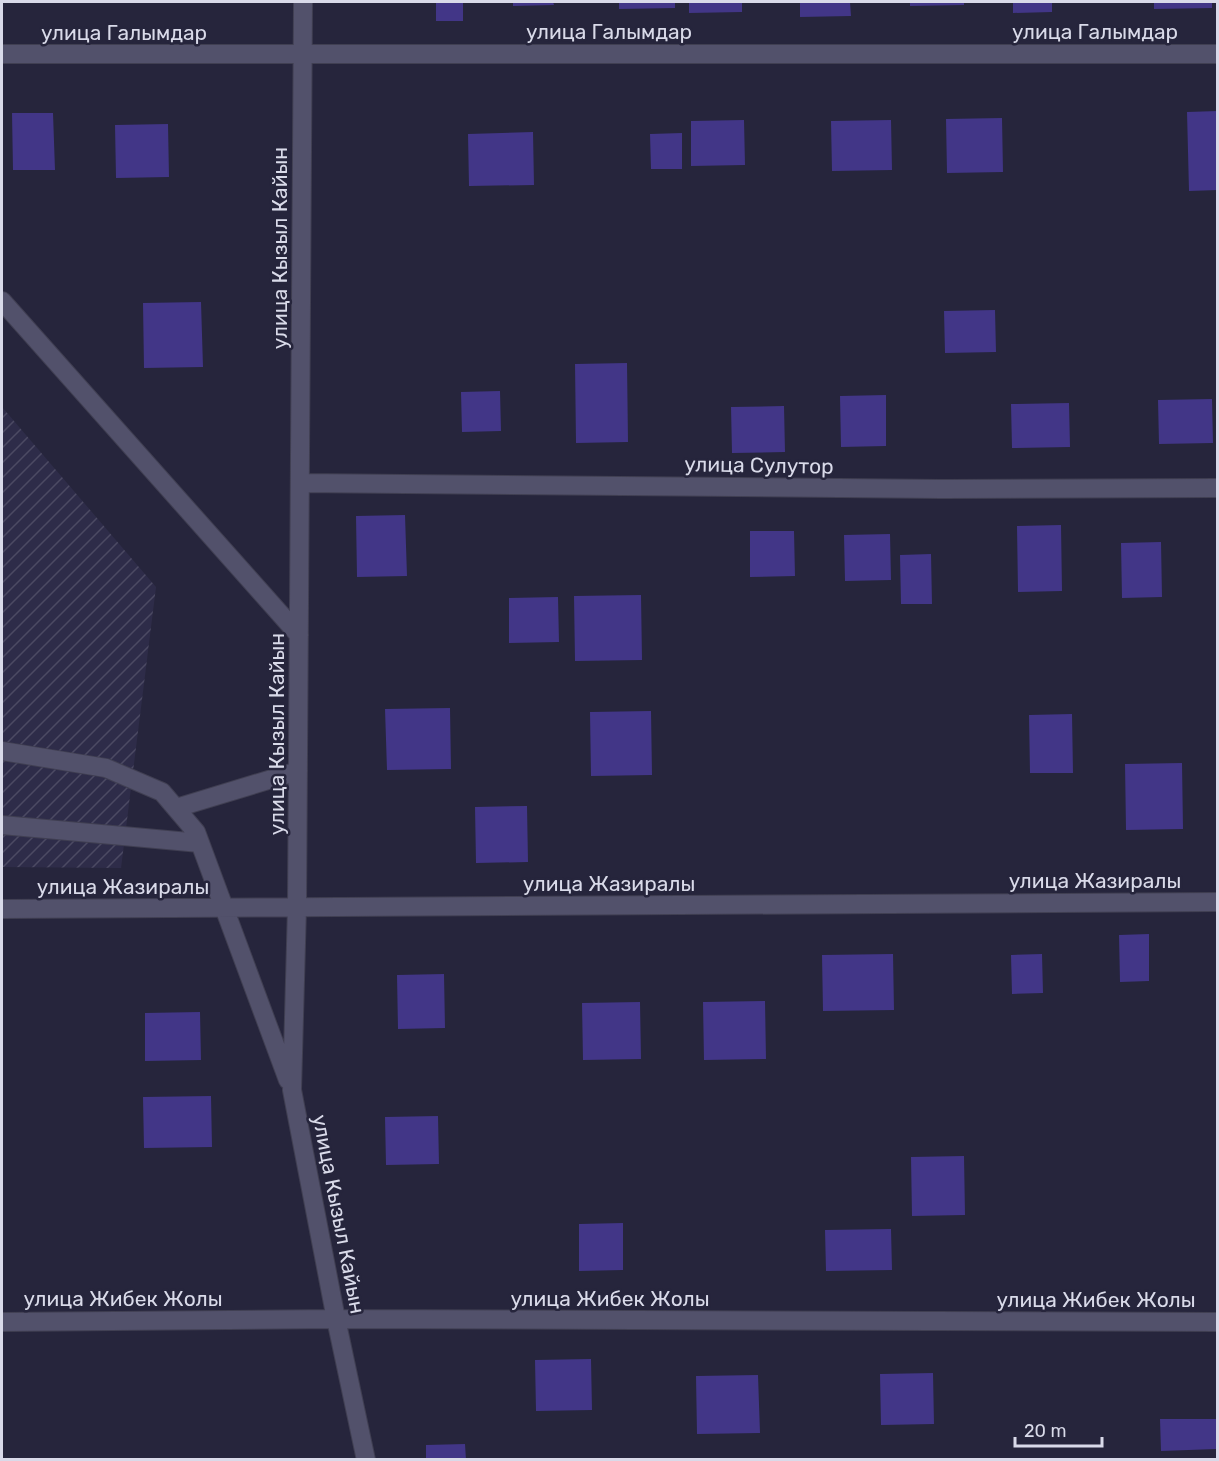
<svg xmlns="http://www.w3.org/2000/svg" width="1219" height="1461" font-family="Rubik,sans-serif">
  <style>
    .industrial { fill: url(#industrial-furrows) }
    .building { fill: #423687 }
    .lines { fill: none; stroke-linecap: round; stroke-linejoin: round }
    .minor-casing { stroke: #403f52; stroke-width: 20 }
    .minor { stroke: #52516b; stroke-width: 18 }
    .labels { text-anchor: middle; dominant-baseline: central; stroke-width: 5; stroke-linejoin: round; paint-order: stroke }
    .street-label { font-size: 21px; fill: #d9dae9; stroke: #26253c }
  </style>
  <defs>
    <pattern id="industrial-furrows" width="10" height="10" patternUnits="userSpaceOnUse" patternTransform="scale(1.5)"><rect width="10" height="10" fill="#2e2c49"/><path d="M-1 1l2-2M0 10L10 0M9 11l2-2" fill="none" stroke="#4c4a63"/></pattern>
  </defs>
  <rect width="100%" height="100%" fill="#26253c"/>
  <path class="industrial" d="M2,407L156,587L121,868L2,867Z"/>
  <path class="building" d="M436,2H463V21H436Z
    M513,2H553L554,5L513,6Z
    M619,2H675V8L619,9Z
    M689,2H742V12L689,13Z
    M800,2H850L851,16L800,17Z
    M910,2H964V5L910,6Z
    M1013,2H1052V12L1013,13Z
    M1154,2H1212V8L1154,9Z
    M1218,111V190L1189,191L1187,112Z
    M12,113H53L55,170H13Z
    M1002,118L1003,172L947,173L946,119Z
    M744,120L745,165L691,166V121Z
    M891,120L892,170L832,171L831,121Z
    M168,124L169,177L116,178L115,125Z
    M533,132L534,185L469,186L468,134Z
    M682,133V169H651L650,134Z
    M201,302L203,367L144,368L143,303Z
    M995,310L996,352L945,353L944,311Z
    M627,363L628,442L576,443L575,364Z
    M500,391L501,431L462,432L461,392Z
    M886,395V446L841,447L840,396Z
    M1212,399L1213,443L1159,444L1158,400Z
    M1069,403L1070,447L1012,448L1011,404Z
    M784,406L785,452L732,453L731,407Z
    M405,515L407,576L357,577L356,516Z
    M1061,525L1062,591L1018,592L1017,526Z
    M750,531H794L795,576L750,577Z
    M890,534L891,580L845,581L844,535Z
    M1161,542L1162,597L1122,598L1121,543Z
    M931,554L932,604H901L900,555Z
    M641,595L642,660L575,661L574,596Z
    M558,597L559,642L509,643V598Z
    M450,708L451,769L387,770L385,709Z
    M651,711L652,775L591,776L590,712Z
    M1072,714L1073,773H1030L1029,715Z
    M1182,763L1183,829L1126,830L1125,764Z
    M527,806L528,862L476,863L475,807Z
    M1149,934V981L1120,982L1119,935Z
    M893,954L894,1010L823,1011L822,955Z
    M1042,954L1043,993L1012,994L1011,955Z
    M444,974L445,1028L398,1029L397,975Z
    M765,1001L766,1059L704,1060L703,1002Z
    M640,1002L641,1059L583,1060L582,1003Z
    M200,1012L201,1060L145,1061V1013Z
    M211,1096L212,1147L144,1148L143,1097Z
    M438,1116L439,1164L386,1165L385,1117Z
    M964,1156L965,1215L912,1216L911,1157Z
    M623,1223V1270L579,1271V1224Z
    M891,1229L892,1270L826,1271L825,1230Z
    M591,1359L592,1410L536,1411L535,1360Z
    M933,1373L934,1424L881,1425L880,1374Z
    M758,1375L760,1433L697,1434L696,1376Z
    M1160,1419H1216V1449L1161,1451Z
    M465,1444L466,1460H426V1445Z"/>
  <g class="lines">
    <defs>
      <path id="minor" d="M303,2L297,907L292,1090L336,1319L366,1460
        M2,54H1218
        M2,301L299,635
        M300,483L941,489L1218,488
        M2,751L106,768L162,792L196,832L288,1080
        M176,808L298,771
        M2,825L200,843
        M2,909L1218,902
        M2,1322L336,1319L1218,1322"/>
    </defs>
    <use href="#minor" class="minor-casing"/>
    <use href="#minor" class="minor"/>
  </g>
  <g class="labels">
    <g class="street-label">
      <text x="609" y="31">улица Галымдар</text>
      <text x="1095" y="31">улица Галымдар</text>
      <text x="124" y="32">улица Галымдар</text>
      <text transform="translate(279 248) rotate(-90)">улица Кызыл Кайын</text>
      <text transform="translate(759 465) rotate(1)">улица Сулутор</text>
      <text transform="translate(276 734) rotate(-90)">улица Кызыл Кайын</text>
      <text x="1095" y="880">улица Жазиралы</text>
      <text x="609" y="883">улица Жазиралы</text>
      <text x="123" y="886">улица Жазиралы</text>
      <text transform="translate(339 1214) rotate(79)">улица Кызыл Кайын</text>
      <text x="123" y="1298">улица Жибек Жолы</text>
      <text x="610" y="1298">улица Жибек Жолы</text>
      <text x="1096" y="1299">улица Жибек Жолы</text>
    </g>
  </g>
  <rect width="1219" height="1461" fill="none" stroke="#d9dae9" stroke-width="6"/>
  <path d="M1015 1437v9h87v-9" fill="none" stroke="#d9dae9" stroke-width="3"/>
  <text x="1024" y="1437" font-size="18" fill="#d9dae9" stroke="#26253c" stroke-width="4.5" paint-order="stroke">20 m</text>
</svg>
